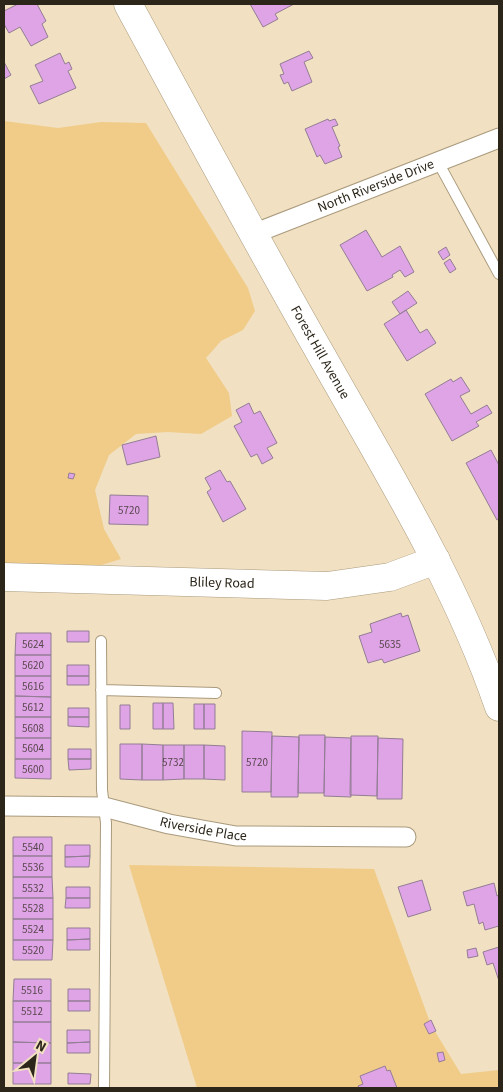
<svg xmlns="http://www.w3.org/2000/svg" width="503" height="1092" font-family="'Source Sans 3',sans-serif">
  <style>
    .green { fill: #f0cc88 }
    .building { fill: #dea4e5; stroke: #937d95 }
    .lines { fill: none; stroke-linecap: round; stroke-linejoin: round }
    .lane-casing { stroke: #aa9a7d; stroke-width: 12 }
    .street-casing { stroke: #aa9a7d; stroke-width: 21 }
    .secondary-casing { stroke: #aa9a7d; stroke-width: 29 }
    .lane { stroke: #fff; stroke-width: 10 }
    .street { stroke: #fff; stroke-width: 19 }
    .secondary { stroke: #fff; stroke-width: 28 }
    .labels { text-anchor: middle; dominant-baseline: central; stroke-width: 4; stroke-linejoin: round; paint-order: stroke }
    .number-label { font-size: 11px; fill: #58464d }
    .street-label { font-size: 14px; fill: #2c261a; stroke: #f1e0c1 }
  </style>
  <rect width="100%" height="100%" fill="#f1e0c1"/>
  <path class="green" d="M4,121L58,128L101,122L146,123L248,288L255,311L243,330L221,341L206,358L229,393L232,416L201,434L167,432L136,434L109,455L95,490L104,529L121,559L95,567L4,566Z
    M129,865L374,869L431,1025L461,1074L499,1070V1088H197Z"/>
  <path class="building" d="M18,4H37L46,21L42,24L48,37L31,46L20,27L9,33L4,24V11Z
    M250,4H294L275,14L278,19L263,27Z
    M309,51L313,58L304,62L312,82L292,91L288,82L284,84L280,75L284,74L280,64Z
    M60,53L65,64L69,62L72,69L68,71L76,88L39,104L30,86L43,81L35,65Z
    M4,62L11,75L4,79Z
    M328,119L329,121L335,119L338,125L332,127L340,146L338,147L342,157L325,164L320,155L317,157L305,129Z
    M366,230L382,257L400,246L414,272L405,277L400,270L392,275L393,277L367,291L340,245Z
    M446,247L450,255L443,260L438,252Z
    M450,259L456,269L450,273L444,263Z
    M408,291L417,303L400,314L392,302Z
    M406,310L420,333L427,329L436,343L407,361L384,324Z
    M461,377L470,391L460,396L471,414L487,405L492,413L476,422L479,426L452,441L425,394L451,379L453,382Z
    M249,403L254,414L260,411L277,443L267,448L273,458L262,464L257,454L251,457L234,426L242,422L236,410Z
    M156,436L160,457L127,465L122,445Z
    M491,450L499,465V519L497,520L466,463Z
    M220,470L227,482L230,481L246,509L223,522L207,492L211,489L205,478Z
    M69,473L75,474L73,479L68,478Z
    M110,495L148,496V525L109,524Z
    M401,613L402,617L408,615L420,651L384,663L382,659L368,663L359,636L372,632L370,624Z
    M67,631H89V642H67Z
    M16,633H51V655H15Z
    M15,655H51V676H15Z
    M67,665H89V676H67Z
    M15,676H51V697L15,696Z
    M67,676H89V685H67Z
    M15,696L51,697V717H15Z
    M153,703H163V729H153Z
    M163,703H173L174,729H163Z
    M194,704H204V729H194Z
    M204,704H215V729H204Z
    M120,705H130V729H120Z
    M68,708H89V717H68Z
    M15,717H51V738H15Z
    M68,717H89V727L68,726Z
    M242,731L272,732L271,792H242Z
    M299,735H325L324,793H298Z
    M272,736L299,737L298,797H271Z
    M351,736H378L377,796L350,795Z
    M325,737L351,738V797L324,796Z
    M15,738H51V759H15Z
    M378,738L403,739L402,799H377Z
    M120,744H142V780L120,779Z
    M142,744L163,745V780H142Z
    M163,745H184V779L163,780Z
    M184,745H204V779H184Z
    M204,745L225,746V780L204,779Z
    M68,749H91V759H68Z
    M15,759H51V779L15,778Z
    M68,759H91V769L69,770Z
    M13,837H52V856H13Z
    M65,845H90V856L65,857Z
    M13,856H52V877H13Z
    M90,856L89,867H65V857Z
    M13,877H52L53,898H13Z
    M422,880L431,910L408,917L398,887Z
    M494,883L497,896L499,895V926L485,930L483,922L479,924L474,904L467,906L463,892Z
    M66,887H90V898H66Z
    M13,898H53V919H13Z
    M66,898H90V908H65Z
    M13,919H53V940H13Z
    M67,928H90V939L67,940Z
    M90,939V950H67V940Z
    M13,940H53L52,960H13Z
    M499,947V981L493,963L487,965L483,952Z
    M476,948L478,956L468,958L467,950Z
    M14,979H51V1001H13Z
    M68,989H90V1001H68Z
    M13,1001H51V1022H13Z
    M68,1001H90V1011H68Z
    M431,1020L436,1031L429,1034L424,1024Z
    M13,1022H51V1043L13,1042Z
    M67,1030H90V1042L67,1043Z
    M13,1042L51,1043V1063H13Z
    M90,1042V1053H67V1043Z
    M443,1052L445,1060L439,1062L437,1053Z
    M13,1063H51V1084H13Z
    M385,1066L387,1071L390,1070L397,1088H359L358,1086L363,1084L360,1076Z
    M68,1073L91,1074L90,1084H68Z"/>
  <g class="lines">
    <defs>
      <path id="lane" d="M438,162L499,274
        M101,641L102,790L106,823L104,1088
        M101,690L216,693"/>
      <g id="street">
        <path id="s1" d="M253,234L499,138"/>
        <path id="s2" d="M4,806L104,807L169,824L236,836L406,837"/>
      </g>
      <g id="secondary">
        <path id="s3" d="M128,4C192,122 256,241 323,358C387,471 457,584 499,707"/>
        <path id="s4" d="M4,577L327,586L390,577L436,560"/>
      </g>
    </defs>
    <use href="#lane" class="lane-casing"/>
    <use href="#street" class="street-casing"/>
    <use href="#secondary" class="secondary-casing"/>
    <use href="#lane" class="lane"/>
    <use href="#street" class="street"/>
    <use href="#secondary" class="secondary"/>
  </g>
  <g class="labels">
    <g class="number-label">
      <text x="129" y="510">5720</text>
      <text x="33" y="644">5624</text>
      <text x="390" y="644">5635</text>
      <text x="33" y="665">5620</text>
      <text x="33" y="686">5616</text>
      <text x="33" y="707">5612</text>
      <text x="33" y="728">5608</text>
      <text x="33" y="748">5604</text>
      <text x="173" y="762">5732</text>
      <text x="257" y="762">5720</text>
      <text x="33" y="769">5600</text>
      <text x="33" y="847">5540</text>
      <text x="33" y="867">5536</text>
      <text x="33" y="888">5532</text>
      <text x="33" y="908">5528</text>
      <text x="33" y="929">5524</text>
      <text x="33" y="950">5520</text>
      <text x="32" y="990">5516</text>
      <text x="32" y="1011">5512</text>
    </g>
    <g class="street-label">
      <text stroke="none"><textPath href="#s1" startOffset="132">North Riverside Drive</textPath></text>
      <text stroke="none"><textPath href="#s3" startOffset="398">Forest Hill Avenue</textPath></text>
      <text stroke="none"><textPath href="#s4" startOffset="218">Bliley Road</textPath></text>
      <text stroke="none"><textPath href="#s2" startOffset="202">Riverside Place</textPath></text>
    </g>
  </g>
  <rect width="503" height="1092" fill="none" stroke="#2c261a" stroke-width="10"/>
  <g transform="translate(35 1057) rotate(29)" stroke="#f1e0c1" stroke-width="4" paint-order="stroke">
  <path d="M0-4L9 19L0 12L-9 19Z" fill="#2c261a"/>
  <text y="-8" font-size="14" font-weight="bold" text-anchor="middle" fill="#2c261a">N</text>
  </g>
</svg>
